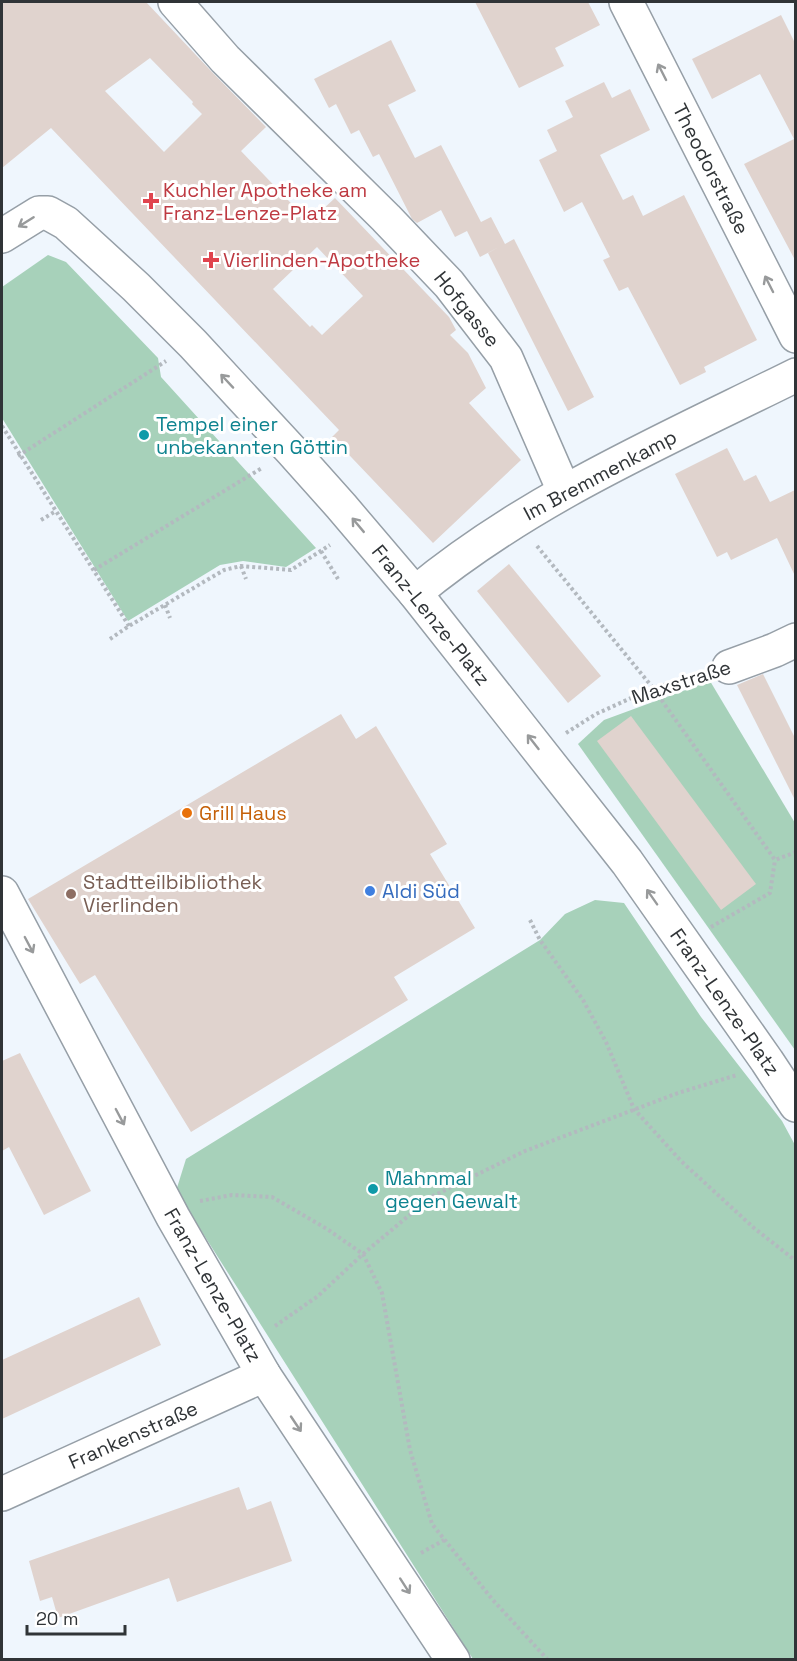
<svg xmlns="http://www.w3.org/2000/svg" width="797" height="1661" viewBox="0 0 797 1661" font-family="'Space Grotesk',sans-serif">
  <rect width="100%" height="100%" fill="#eff6fd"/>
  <!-- green -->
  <g fill="#a7d1ba">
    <polygon points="48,255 66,262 158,358 161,377 316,548 286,567 243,561 220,565 128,621 2,418 2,287"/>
    <polygon points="710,681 795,823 795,1050 578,744 604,720"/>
    <polygon points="595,900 624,903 701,1017 782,1121 795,1145 795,1659 473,1659 176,1191 186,1159 540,940 565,914"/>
  </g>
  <!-- building -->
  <g fill="#e0d3ce" fill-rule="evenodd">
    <path d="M2 2H146L212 72 266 127 241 151 309 222 335 198 449 317 456 330 450 335 468 353 486 388 469 403 521 460 433 543 332 437 339 430 51 128 2 168ZM150 58 193 102 192 104 202 114 164 152 105 91ZM317 247 363 296 322 335 312 325 310 327 273 289Z"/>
    <polygon points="475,2 588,2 600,25 555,48 564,66 519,88"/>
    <polygon points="781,15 795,43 795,260 744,164 794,139 760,74 712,99 692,59"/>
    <polygon points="391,40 416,91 388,105 415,158 441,145 481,222 491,217 505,244 514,239 594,397 568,411 488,253 499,247 480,257 467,231 455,237 441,210 417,223 412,219 379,154 373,157 359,130 351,134 336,104 329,108 314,79"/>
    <polygon points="604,82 612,98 630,89 650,130 600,155 623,200 633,195 643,216 684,195 757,340 704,367 706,372 680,385 628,287 619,291 603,260 610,257 582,202 564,212 539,160 557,151 547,130 573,117 565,101"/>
    <polygon points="727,448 744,481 756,475 770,502 795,490 795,576 777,538 731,560 727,552 717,557 675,474"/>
    <polygon points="509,564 601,676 568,703 477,591"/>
    <polygon points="763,674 795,738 795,800 737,685"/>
    <polygon points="341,714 356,739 376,726 447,844 430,854 475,928 394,977 408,1000 191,1132 95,975 80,984 28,899"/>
    <polygon points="631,716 756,884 721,910 597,741"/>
    <polygon points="20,1053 91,1191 44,1215 9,1147 2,1151 2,1061"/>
    <polygon points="139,1297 161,1345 2,1419 2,1360"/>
    <polygon points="239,1487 247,1510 271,1501 292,1561 177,1602 169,1578 58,1618 52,1597 40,1601 29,1561"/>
  </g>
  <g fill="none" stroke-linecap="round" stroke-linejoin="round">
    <!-- minor casing -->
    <g stroke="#969fa7" stroke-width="36">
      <g id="minor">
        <polyline points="175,2 225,59 386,218 449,284 506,358 564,491"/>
        <polyline points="626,2 796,336"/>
        <polyline points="2,236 39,213 48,213 66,223 136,287 193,344 291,450 341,506 415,593 627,862 767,1061 796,1105"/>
        <path d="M415 593C528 499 665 440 796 375"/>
        <polyline points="729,667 775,650 796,640"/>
        <polyline points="2,893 173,1217 264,1375 453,1660"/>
        <polyline points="2,1494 264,1375"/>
      </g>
    </g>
    <!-- path -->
    <g stroke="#b3b9bf" stroke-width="4" stroke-dasharray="3 3" stroke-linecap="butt">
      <polyline points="2,426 129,626"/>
      <polyline points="18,456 166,361"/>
      <polyline points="41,520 56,511"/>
      <polyline points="537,546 653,688 775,860 796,852"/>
      <polyline points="321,551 338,579"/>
      <polyline points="241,566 246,579"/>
      <polyline points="94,570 262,468"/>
      <polyline points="165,605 170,618"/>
      <polyline points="110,639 129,626 224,570 241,566 291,570 330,545"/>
      <polyline points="566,733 596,714 653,688 699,675"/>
      <polyline points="530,920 540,940 583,1000 606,1042 634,1109 681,1161 754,1228 796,1261"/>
      <polyline points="711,927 770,893 775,860"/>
      <polyline points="200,1201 232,1195 272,1197 327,1229 363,1254 382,1293 410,1450 432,1524 492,1599 548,1660"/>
      <polyline points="275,1326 318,1296 363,1254 431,1197 525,1151 678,1093 737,1075"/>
      <polyline points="421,1553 444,1540"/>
    </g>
    <!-- minor -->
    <use href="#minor" stroke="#fff" stroke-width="33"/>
  </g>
  <!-- one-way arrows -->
  <defs><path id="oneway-shaft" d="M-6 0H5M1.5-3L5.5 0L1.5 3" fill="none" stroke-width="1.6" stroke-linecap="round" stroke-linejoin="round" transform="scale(1.5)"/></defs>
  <g stroke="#989a9b">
    <use href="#oneway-shaft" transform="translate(662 72) rotate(-117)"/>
    <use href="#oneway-shaft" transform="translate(26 222) rotate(148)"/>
    <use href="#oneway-shaft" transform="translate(769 284) rotate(-117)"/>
    <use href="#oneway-shaft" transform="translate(227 381) rotate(-133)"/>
    <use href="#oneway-shaft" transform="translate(358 525) rotate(-130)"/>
    <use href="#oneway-shaft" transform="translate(533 742) rotate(-128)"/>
    <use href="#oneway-shaft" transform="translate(652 897) rotate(-125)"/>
    <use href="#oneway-shaft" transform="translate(29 945) rotate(62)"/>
    <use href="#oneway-shaft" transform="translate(120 1117) rotate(62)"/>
    <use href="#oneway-shaft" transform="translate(296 1424) rotate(56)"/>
    <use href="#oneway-shaft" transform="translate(405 1586) rotate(57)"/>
  </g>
  <!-- markers -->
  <g fill="#e0444e" stroke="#fff" stroke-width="2">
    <path d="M148 192h6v6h6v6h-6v6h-6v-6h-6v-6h6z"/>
    <path d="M208 251h6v6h6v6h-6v6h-6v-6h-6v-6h6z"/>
  </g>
  <g fill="#0f9aa8" stroke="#fff" stroke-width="2">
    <circle cx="144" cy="435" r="6"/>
    <circle cx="373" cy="1189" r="6"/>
  </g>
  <circle fill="#e8710a" stroke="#fff" stroke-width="2" cx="187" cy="813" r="6"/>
  <circle fill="#3f7fe0" stroke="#fff" stroke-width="2" cx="370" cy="891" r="6"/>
  <circle fill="#8d6e63" stroke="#fff" stroke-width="2" cx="71" cy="894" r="6"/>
  <g text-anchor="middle" stroke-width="6" stroke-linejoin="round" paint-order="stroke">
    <!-- street labels -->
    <g font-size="20" fill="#303437" stroke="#fff">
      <text transform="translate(711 169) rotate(63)" y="7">Theodorstraße</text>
      <text transform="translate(467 309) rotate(51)" y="7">Hofgasse</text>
      <text transform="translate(600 475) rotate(-28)" y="7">Im Bremmenkamp</text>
      <text transform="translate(431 615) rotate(51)" y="7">Franz-Lenze-Platz</text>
      <text transform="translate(681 682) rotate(-18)" y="7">Maxstraße</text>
      <text transform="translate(725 1002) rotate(55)" y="7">Franz-Lenze-Platz</text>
      <text transform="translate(213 1285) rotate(60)" y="7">Franz-Lenze-Platz</text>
      <text transform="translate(133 1435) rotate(-24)" y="7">Frankenstraße</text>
    </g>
    <!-- health labels -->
    <g font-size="20" fill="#be3a42" stroke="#fff" text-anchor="start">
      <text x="163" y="197">Kuchler Apotheke am<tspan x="163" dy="23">Franz-Lenze-Platz</tspan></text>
      <text x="223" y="267">Vierlinden-Apotheke</text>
    </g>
    <!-- culture labels -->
    <g font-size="20" fill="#0d838f" stroke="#fff" text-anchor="start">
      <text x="156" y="431">Tempel einer<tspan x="156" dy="23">unbekannten Göttin</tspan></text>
      <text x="385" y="1185">Mahnmal<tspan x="385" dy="23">gegen Gewalt</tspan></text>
    </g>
    <!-- food labels -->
    <g font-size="20" fill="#c56008" stroke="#fff" text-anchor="start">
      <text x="199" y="820">Grill Haus</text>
    </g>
    <!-- education labels -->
    <g font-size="20" fill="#785e54" stroke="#fff" text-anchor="start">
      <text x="83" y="889">Stadtteilbibliothek<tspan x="83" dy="23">Vierlinden</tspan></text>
    </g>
    <!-- shop labels -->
    <g font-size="20" fill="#366cbe" stroke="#fff" text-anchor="start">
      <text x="382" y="898">Aldi Süd</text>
    </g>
  </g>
  <!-- border -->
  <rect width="797" height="1661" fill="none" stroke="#303437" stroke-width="6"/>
  <!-- scale -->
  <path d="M27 1625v9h98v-9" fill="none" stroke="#303437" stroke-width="3"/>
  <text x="36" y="1625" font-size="18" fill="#303437" stroke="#ffffff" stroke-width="4.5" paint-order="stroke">20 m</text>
</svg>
